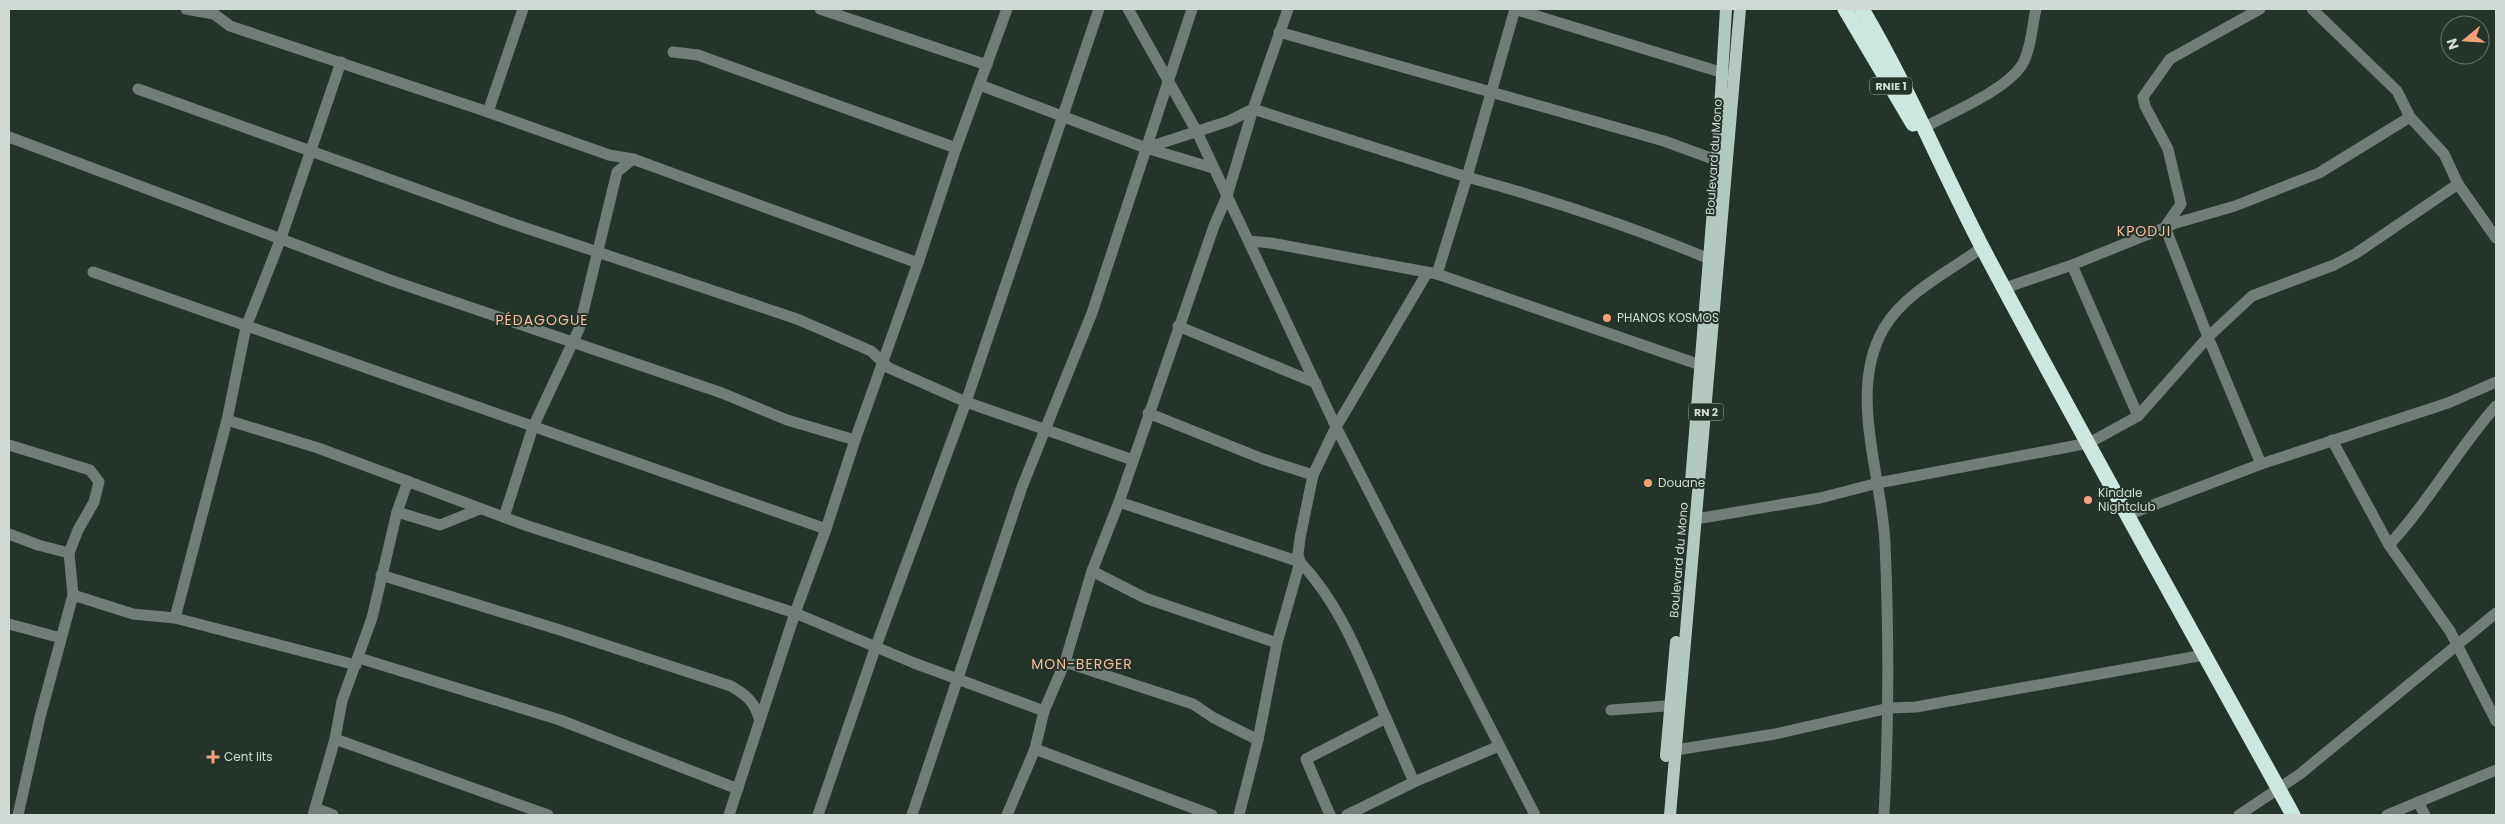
<svg xmlns="http://www.w3.org/2000/svg" width="2505" height="824" viewBox="0 0 2505 824" font-family="Poppins,sans-serif">
  <rect width="100%" height="100%" fill="#25342a"/>
  <g fill="none" stroke-linecap="round" stroke-linejoin="round">
    <!-- minor -->
    <g stroke="#727c79" stroke-width="11">
      <polyline points="186,9 214,14 230,26 488,112 609,155 633,159 918,263"/>
      <polyline points="820,9 987,65"/>
      <polyline points="1128,9 1197,132 1336,427 1535,815"/>
      <polyline points="1288,9 1253,109 1467,177 1515,9"/>
      <polyline points="1514,9 1730,75"/>
      <polyline points="2260,9 2170,59 2143,97 2145,106 2168,149 2181,204 2165,227 2208,337 2252,296 2334,265 2355,254 2458,184 2496,238"/>
      <polyline points="2312,9 2397,91 2410,117 2444,154 2458,184"/>
      <polyline points="1279,32 1664,141 1724,163"/>
      <polyline points="673,52 698,55 956,148"/>
      <polyline points="980,85 1146,148 1213,168"/>
      <polyline points="138,89 511,223 797,319 871,351 889,368 966,402 1133,460"/>
      <polyline points="488,112 523,9"/>
      <path d="M1925 127C1952 112 2005 91 2022 65 2031 49 2032 27 2036 9"/>
      <polyline points="9,137 390,280 722,393 787,420 855,440"/>
      <polyline points="1146,148 1229,121 1253,109"/>
      <polyline points="1249,241 1271,243 1437,274 1709,368"/>
      <polyline points="2072,265 2138,416"/>
      <polyline points="93,272 826,529"/>
      <path d="M1437 274 1467 177C1552 200 1636 228 1717 262"/>
      <polyline points="2005,288 2072,265 2176,223 2235,206 2319,173 2410,117"/>
      <polyline points="1178,326 1316,383"/>
      <polyline points="1148,413 1263,459 1313,475"/>
      <polyline points="227,420 318,448 525,525 795,613 914,663 1044,711"/>
      <polyline points="2332,440 2389,545 2450,631 2496,721"/>
      <polyline points="9,445 90,470 99,482 94,502 78,530 69,553 73,595 40,717 18,815"/>
      <path d="M1119 502 1300 562C1342 606 1362 664 1386 718"/>
      <polyline points="397,512 408,481"/>
      <polyline points="2127,515 2261,464 2448,403 2496,382"/>
      <polyline points="504,517 533,427 579,329 617,172 633,159"/>
      <polyline points="1696,519 1820,498 1878,483 2089,443 2138,416 2208,337 2261,464"/>
      <polyline points="9,534 38,545 69,553"/>
      <path d="M2389 545C2429 502 2457 450 2496 406"/>
      <polyline points="1092,571 1145,598 1277,643"/>
      <path d="M381 575 560 630 731 686C746 695 754 701 759 718"/>
      <polyline points="73,595 133,614 175,618 356,665"/>
      <polyline points="175,618 227,420 246,327 281,238 341,62"/>
      <polyline points="9,624 61,638"/>
      <polyline points="359,658 560,720 738,789"/>
      <polyline points="1065,662 1193,704 1214,718 1258,740"/>
      <polyline points="1611,710 1679,705"/>
      <polyline points="335,739 548,815"/>
      <polyline points="1035,749 1212,815"/>
      <polyline points="1676,750 1775,734 1889,708 1916,707 2204,655"/>
      <polyline points="2418,802 2425,815"/>
      <polyline points="315,808 333,815"/>
      <polyline points="313,815 335,739 342,701 372,618 397,512 440,525 480,509"/>
      <polyline points="729,815 795,613 826,529 855,440 918,263 956,148 1007,9"/>
      <polyline points="818,815 876,646 966,402 1099,9"/>
      <polyline points="912,815 1022,487 1092,313 1192,9"/>
      <polyline points="1007,815 1035,749 1044,711 1065,662 1092,571 1119,502 1214,226 1227,196 1253,109"/>
      <polyline points="1239,815 1258,740 1277,643 1300,562 1298,554 1300,538 1313,475 1336,427 1427,273"/>
      <polyline points="1330,815 1306,759 1386,718 1414,782"/>
      <polyline points="1347,815 1414,782 1499,746"/>
      <path d="M1884 815C1889 723 1889 635 1885 543 1882 475 1847 391 1884 328 1904 293 1951 270 1983 247"/>
      <polyline points="2239,815 2300,774 2496,613"/>
      <polyline points="2387,815 2496,770"/>
    </g>
    <!-- major -->
    <g stroke="#b4c8c2" stroke-width="12">
      <polyline points="1691,482 1717,160 1726,9"/>
      <polyline points="1666,756 1676,642"/>
      <polyline points="1670,815 1740,9"/>
    </g>
    <!-- highway -->
    <g stroke="#cde6df" stroke-width="15">
      <polyline points="1845,9 1913,124"/>
      <path d="M1862 9C1907 85 1941 168 1982 247 2083 438 2189 626 2293 815"/>
    </g>
  </g>
  <!-- markers -->
  <g fill="#f1a27b" stroke="#25342a" stroke-width="2">
    <circle cx="1607" cy="318" r="5"/>
    <circle cx="1648" cy="483" r="5"/>
    <circle cx="2088" cy="500" r="5"/>
    <path d="M210.5 749.5h5v5h5v5h-5v5h-5v-5h-5v-5h5z"/>
  </g>
  <g text-anchor="middle" stroke-width="4" stroke-linejoin="round" paint-order="stroke">
    <!-- shield labels -->
    <g fill="#25342a" stroke="#9da8a0" stroke-width="1">
      <rect x="1870" y="77.5" width="42" height="17" rx="4"/>
      <rect x="1688.5" y="403.5" width="35" height="17" rx="4"/>
    </g>
    <g font-size="11" font-weight="bold" fill="#d0d9d3">
      <text x="1891" y="90">RNIE 1</text>
      <text x="1706" y="416">RN 2</text>
    </g>
    <!-- street labels -->
    <g font-size="12" fill="#d0d9d3" stroke="#25342a">
      <text transform="translate(1714 157) rotate(-86)" y="4">Boulevard du Mono</text>
      <text transform="translate(1679 560) rotate(-85)" y="4">Boulevard du Mono</text>
    </g>
    <!-- poi labels -->
    <g font-size="12" fill="#d0d9d3" stroke="#25342a" text-anchor="start">
      <text x="1617" y="322">PHANOS KOSMOS</text>
      <text x="1658" y="487">Douane</text>
      <text x="2098" y="497">Kindale<tspan x="2098" dy="14">Nightclub</tspan></text>
      <text x="224" y="761">Cent lits</text>
    </g>
    <!-- neighbourhood labels -->
    <g font-size="14" letter-spacing="1" fill="#f6ba9e" stroke="#25342a">
      <text x="2144" y="236">KPODJI</text>
      <text x="542" y="325">PÉDAGOGUE</text>
      <text x="1082" y="669">MON-BERGER</text>
    </g>
  </g>
  <!-- border -->
  <rect width="2505" height="824" fill="none" stroke="#d0d9d3" stroke-width="20"/>
  <!-- north arrow -->
  <g transform="translate(2465 40) rotate(252)"><circle r="24" fill="#25342a" stroke="#69766e"/>
  <path d="M0-4L9 19L0 12L-9 19Z" fill="#f1a27b"/>
  <text y="-8" font-size="14" font-weight="bold" text-anchor="middle" fill="#d0d9d3">N</text>
  </g>
</svg>
